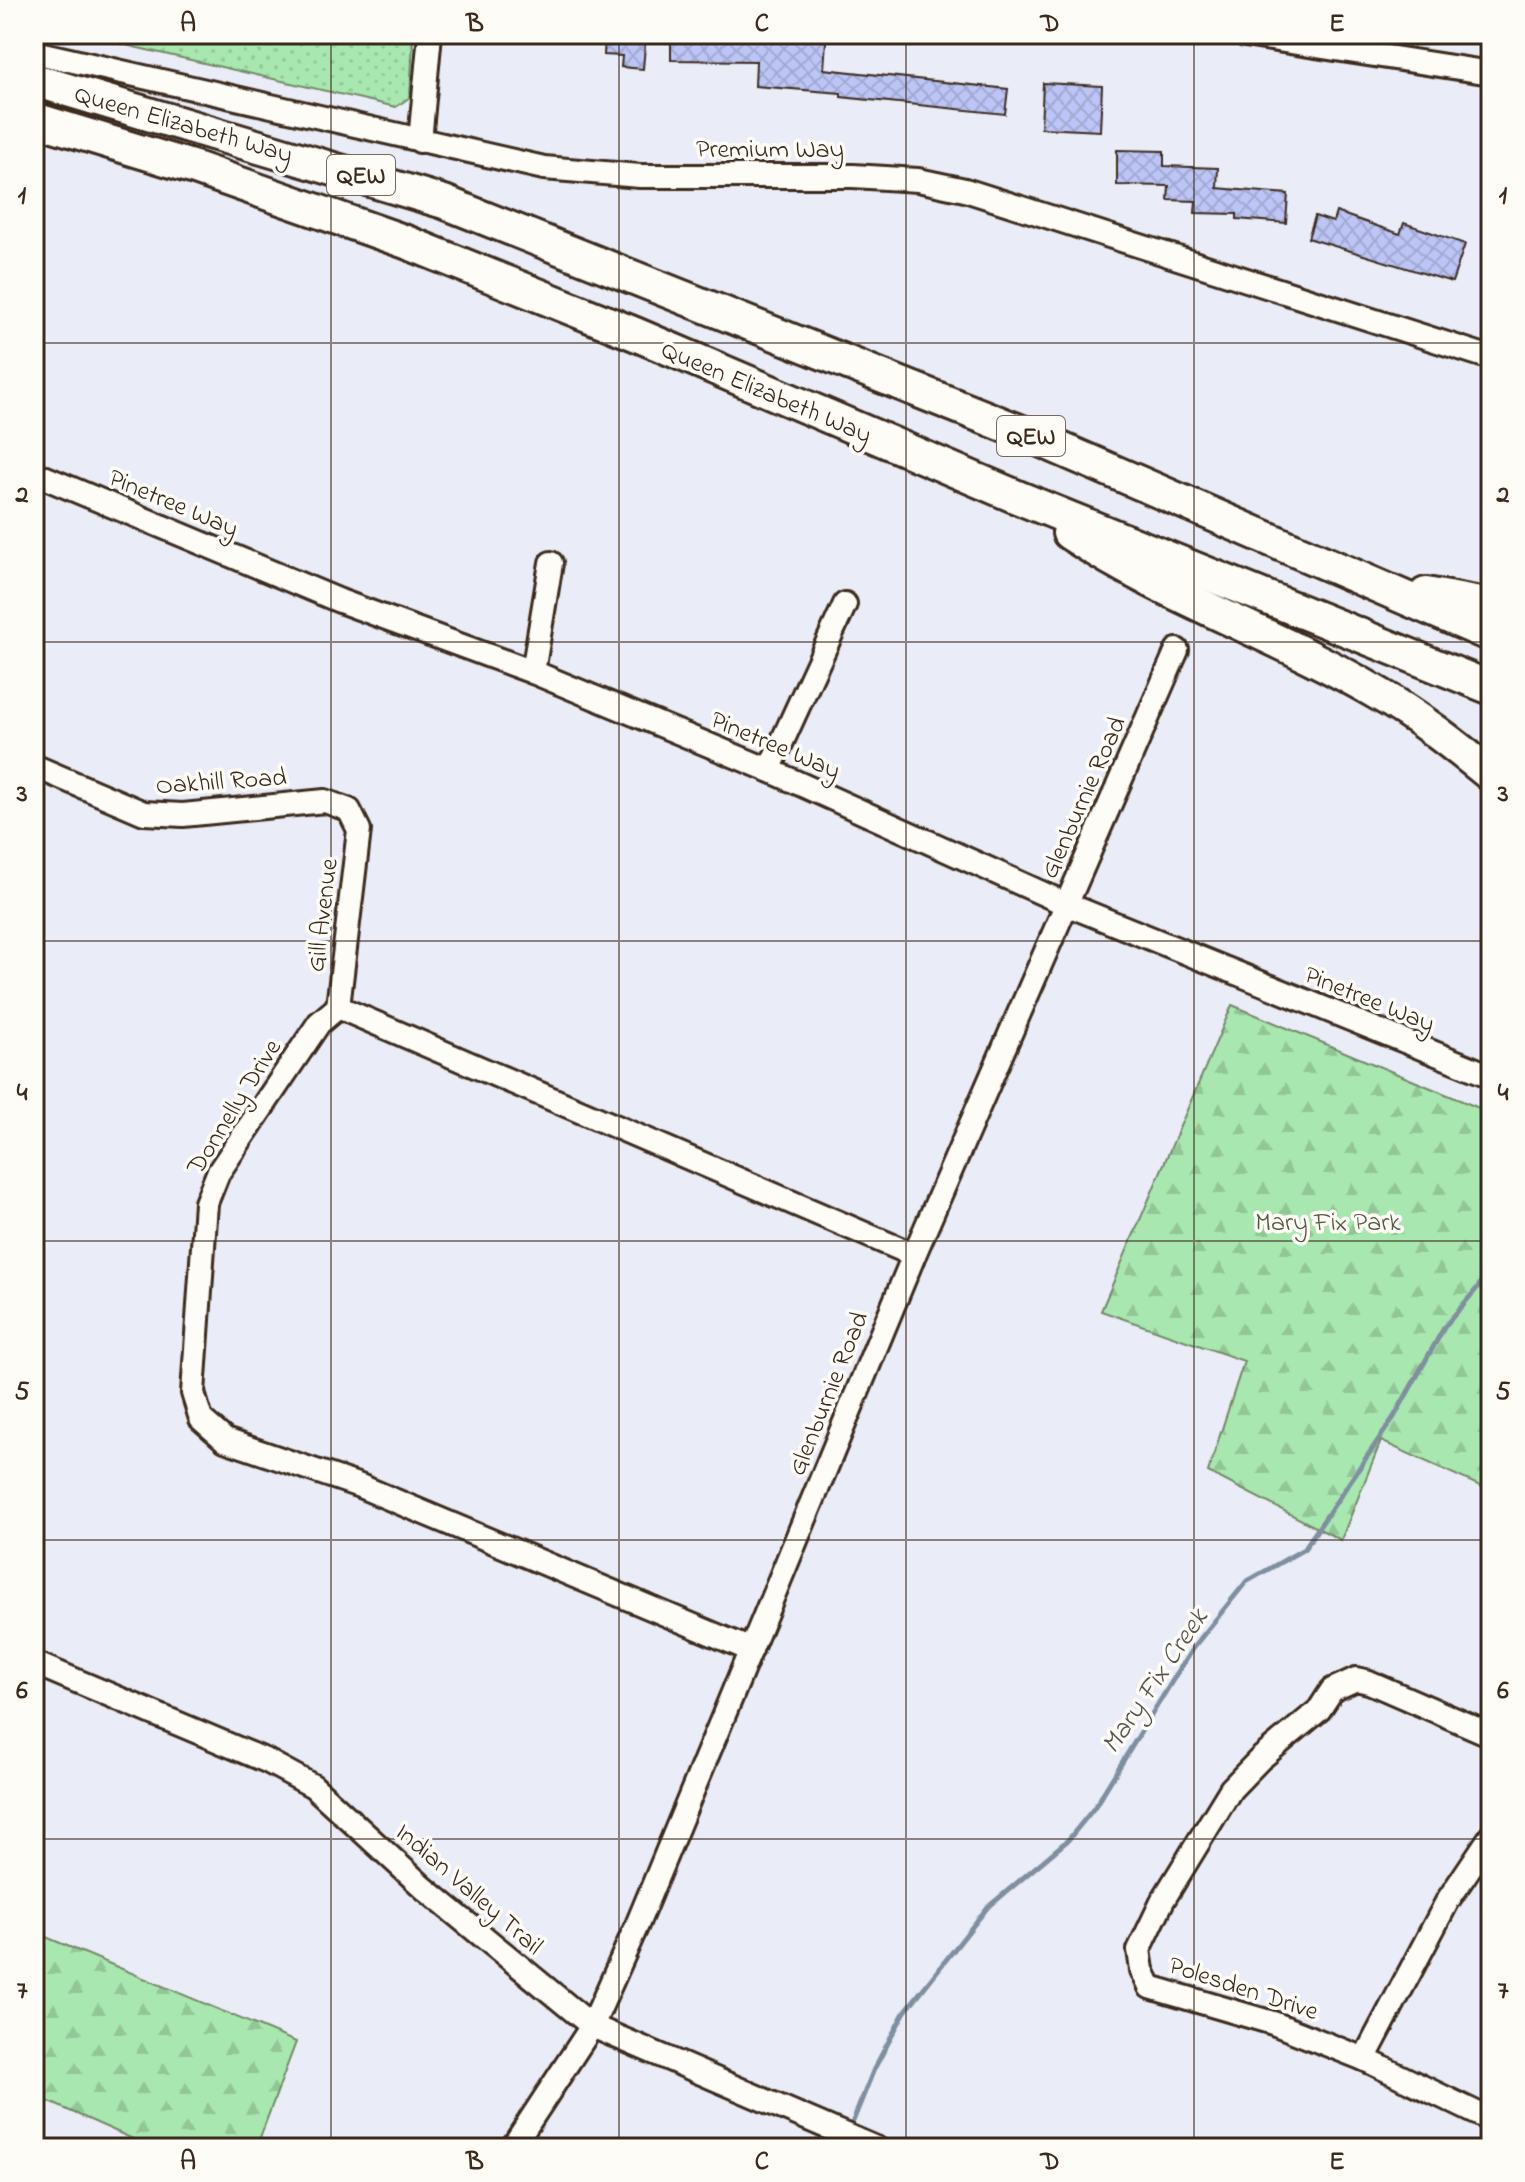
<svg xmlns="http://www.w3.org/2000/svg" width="1525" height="2182" viewBox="0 0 1525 2182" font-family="'Indie Flower',sans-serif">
  <defs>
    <pattern id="grass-dots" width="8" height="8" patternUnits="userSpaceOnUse" patternTransform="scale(2)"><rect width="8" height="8" fill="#a8e7af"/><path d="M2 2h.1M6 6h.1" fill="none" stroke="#92c696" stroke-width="1.8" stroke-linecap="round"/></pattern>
    <pattern id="forest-firs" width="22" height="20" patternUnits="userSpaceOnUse" patternTransform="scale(2)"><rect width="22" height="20" fill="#a8e7af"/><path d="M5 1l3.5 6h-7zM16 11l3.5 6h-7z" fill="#92c696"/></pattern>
    <pattern id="building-cross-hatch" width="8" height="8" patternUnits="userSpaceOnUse" patternTransform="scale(2)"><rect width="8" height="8" fill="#bcc5f6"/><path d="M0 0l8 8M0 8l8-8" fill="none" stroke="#a2a9d2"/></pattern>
  </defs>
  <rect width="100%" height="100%" fill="#eaecf7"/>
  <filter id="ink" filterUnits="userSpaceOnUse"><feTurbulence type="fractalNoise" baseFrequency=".0125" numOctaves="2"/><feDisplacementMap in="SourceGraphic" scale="16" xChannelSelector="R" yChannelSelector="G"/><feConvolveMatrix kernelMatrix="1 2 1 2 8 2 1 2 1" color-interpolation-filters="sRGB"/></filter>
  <g filter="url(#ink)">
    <!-- grass -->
    <polygon fill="url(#grass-dots)" stroke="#728866" stroke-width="2" points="77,34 391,34 413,41 410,97 396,107"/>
    <!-- forest -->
    <g fill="url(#forest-firs)" stroke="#728866" stroke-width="2">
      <polygon points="1232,1005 1491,1113 1491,1491 1381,1441 1341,1540 1208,1472 1244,1361 1101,1311"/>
      <polygon points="34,1932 296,2042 256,2148 153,2148 34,2095"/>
    </g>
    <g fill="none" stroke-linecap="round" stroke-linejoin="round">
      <!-- stream -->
      <polyline stroke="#7f8fa0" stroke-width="5" points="851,2126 874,2069 904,2013 987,1908 1068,1840 1094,1808 1192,1649 1246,1582 1304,1549 1394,1417 1445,1326 1479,1286 1491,1259"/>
    </g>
    <!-- building -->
    <g fill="url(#building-cross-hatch)" stroke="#3b2a1e" stroke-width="2">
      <polygon points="605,34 646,34 643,69 621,67 622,56 604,55"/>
      <polygon points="671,34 789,34 789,38 826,41 824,69 1008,89 1005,114 841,97 841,93 755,86 756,61 671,60"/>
      <polygon points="1043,83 1102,86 1100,131 1041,128"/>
      <polygon points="1117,150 1164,151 1164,166 1218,168 1217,188 1288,194 1286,223 1237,219 1237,214 1195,213 1196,201 1168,200 1169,186 1117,185"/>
      <polygon points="1336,212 1400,234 1404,223 1465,244 1452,282 1308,238 1315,216 1333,222"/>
    </g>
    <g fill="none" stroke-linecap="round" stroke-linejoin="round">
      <!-- minor casing -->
      <g stroke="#3b2a1e" stroke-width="28">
        <g id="minor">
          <polyline points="1245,35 1491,73"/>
          <polyline points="34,52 544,168 640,176 853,176 918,180 965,190 1491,358"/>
          <polyline points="420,141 430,34"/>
          <polyline points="34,473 340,601 533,672 769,770 1066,904 1491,1076"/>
          <polyline points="533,672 551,563"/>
          <polyline points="34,766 144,813 183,815 325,801 349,810 359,830 338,1007"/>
          <polyline points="769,770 845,604"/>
          <polyline points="751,1650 360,1486 225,1440 201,1419 193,1393 206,1203 218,1173 319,1023 338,1007 914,1255"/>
          <polyline points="34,1663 267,1761 313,1786 424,1888 592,2026 876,2148"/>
          <polyline points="1491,1735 1369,1682 1356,1679 1332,1690 1319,1710 1260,1759 1231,1789 1163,1900 1139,1950 1142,1970 1150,1987 1273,2023 1364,2059 1491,2120"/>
          <polyline points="1364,2059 1448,1900 1491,1836"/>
          <polyline points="512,2148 592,2026 637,1925 914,1255 1177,650"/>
        </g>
      </g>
      <!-- highway casing -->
      <g stroke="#3b2a1e" stroke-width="38">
        <g id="highway">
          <polyline points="34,80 444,202 1024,433 1491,635"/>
          <polyline points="34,119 195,168 406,242 635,334 1017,497 1491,688"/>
          <path d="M1069 533C1166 598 1277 634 1377 693 1418 716 1454 745 1491 775"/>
          <polyline points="1426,594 1491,606"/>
        </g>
      </g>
      <!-- minor -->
      <use href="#minor" stroke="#fdfcf7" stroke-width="22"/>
      <!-- highway -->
      <use href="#highway" stroke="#fdfcf7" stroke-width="32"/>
    </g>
  </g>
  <!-- grid -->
  <path fill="none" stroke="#3b2a1e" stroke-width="2" stroke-opacity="0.55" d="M331 34V2148M619 34V2148M906 34V2148M1194 34V2148M34 343H1491M34 642H1491M34 941H1491M34 1241H1491M34 1540H1491M34 1839H1491"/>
  <g text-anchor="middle" stroke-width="7" stroke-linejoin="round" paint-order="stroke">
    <!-- shield labels -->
    <g fill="#fdfcf7" stroke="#75695f" stroke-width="2">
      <rect x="327" y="155" width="68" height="40" rx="6"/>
      <rect x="997" y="416" width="68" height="40" rx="6"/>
    </g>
    <g font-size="24" font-weight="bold" fill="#3b2a1e">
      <text x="361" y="183">QEW</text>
      <text x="1031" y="444">QEW</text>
    </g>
    <!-- street labels -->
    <g font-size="26" fill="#3b2a1e" stroke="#fdfcf7">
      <text transform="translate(184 123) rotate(16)" y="9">Queen Elizabeth Way</text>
      <text x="770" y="157">Premium Way</text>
      <text transform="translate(767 391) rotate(23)" y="9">Queen Elizabeth Way</text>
      <text transform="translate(174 502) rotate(23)" y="9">Pinetree Way</text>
      <text transform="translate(776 744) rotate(23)" y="9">Pinetree Way</text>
      <text transform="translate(221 780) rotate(-4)" y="9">Oakhill Road</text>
      <text transform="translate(1082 797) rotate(-66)" y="9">Glenburnie Road</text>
      <text transform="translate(321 915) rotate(-83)" y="9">Gill Avenue</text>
      <text transform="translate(1370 998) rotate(22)" y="9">Pinetree Way</text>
      <text transform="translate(233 1106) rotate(-58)" y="9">Donnelly Drive</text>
      <text transform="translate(827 1393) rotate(-68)" y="9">Glenburnie Road</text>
      <text transform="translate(470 1888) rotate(41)" y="9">Indian Valley Trail</text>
      <text transform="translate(1244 1987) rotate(18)" y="9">Polesden Drive</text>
    </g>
    <!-- park labels -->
    <g font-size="26" fill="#565942" stroke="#fdfcf7">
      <text x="1328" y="1230">Mary Fix Park</text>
    </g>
    <!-- water labels -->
    <g font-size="28" font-style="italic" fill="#585454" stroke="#fdfcf7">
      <text transform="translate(1153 1680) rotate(-56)" y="10">Mary Fix Creek</text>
    </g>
  </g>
  <!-- margin -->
  <rect width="1525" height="2182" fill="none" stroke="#fdfcf7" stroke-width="88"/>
  <rect x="44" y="44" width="1437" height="2094" fill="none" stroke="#3b2a1e" stroke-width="3"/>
  <g font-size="26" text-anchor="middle" font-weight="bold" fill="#3b2a1e">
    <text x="188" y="31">A</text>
    <text x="475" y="31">B</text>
    <text x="762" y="31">C</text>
    <text x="1050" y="31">D</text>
    <text x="1337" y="31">E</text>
    <text x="22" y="203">1</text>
    <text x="1503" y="203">1</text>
    <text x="22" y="502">2</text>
    <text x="1503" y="502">2</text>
    <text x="22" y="801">3</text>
    <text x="1503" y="801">3</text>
    <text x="22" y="1100">4</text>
    <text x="1503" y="1100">4</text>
    <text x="22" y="1399">5</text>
    <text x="1503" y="1399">5</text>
    <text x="22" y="1698">6</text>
    <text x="1503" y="1698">6</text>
    <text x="22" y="1998">7</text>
    <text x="1503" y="1998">7</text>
    <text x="188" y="2169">A</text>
    <text x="475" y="2169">B</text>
    <text x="762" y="2169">C</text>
    <text x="1050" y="2169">D</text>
    <text x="1337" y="2169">E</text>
  </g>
</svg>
